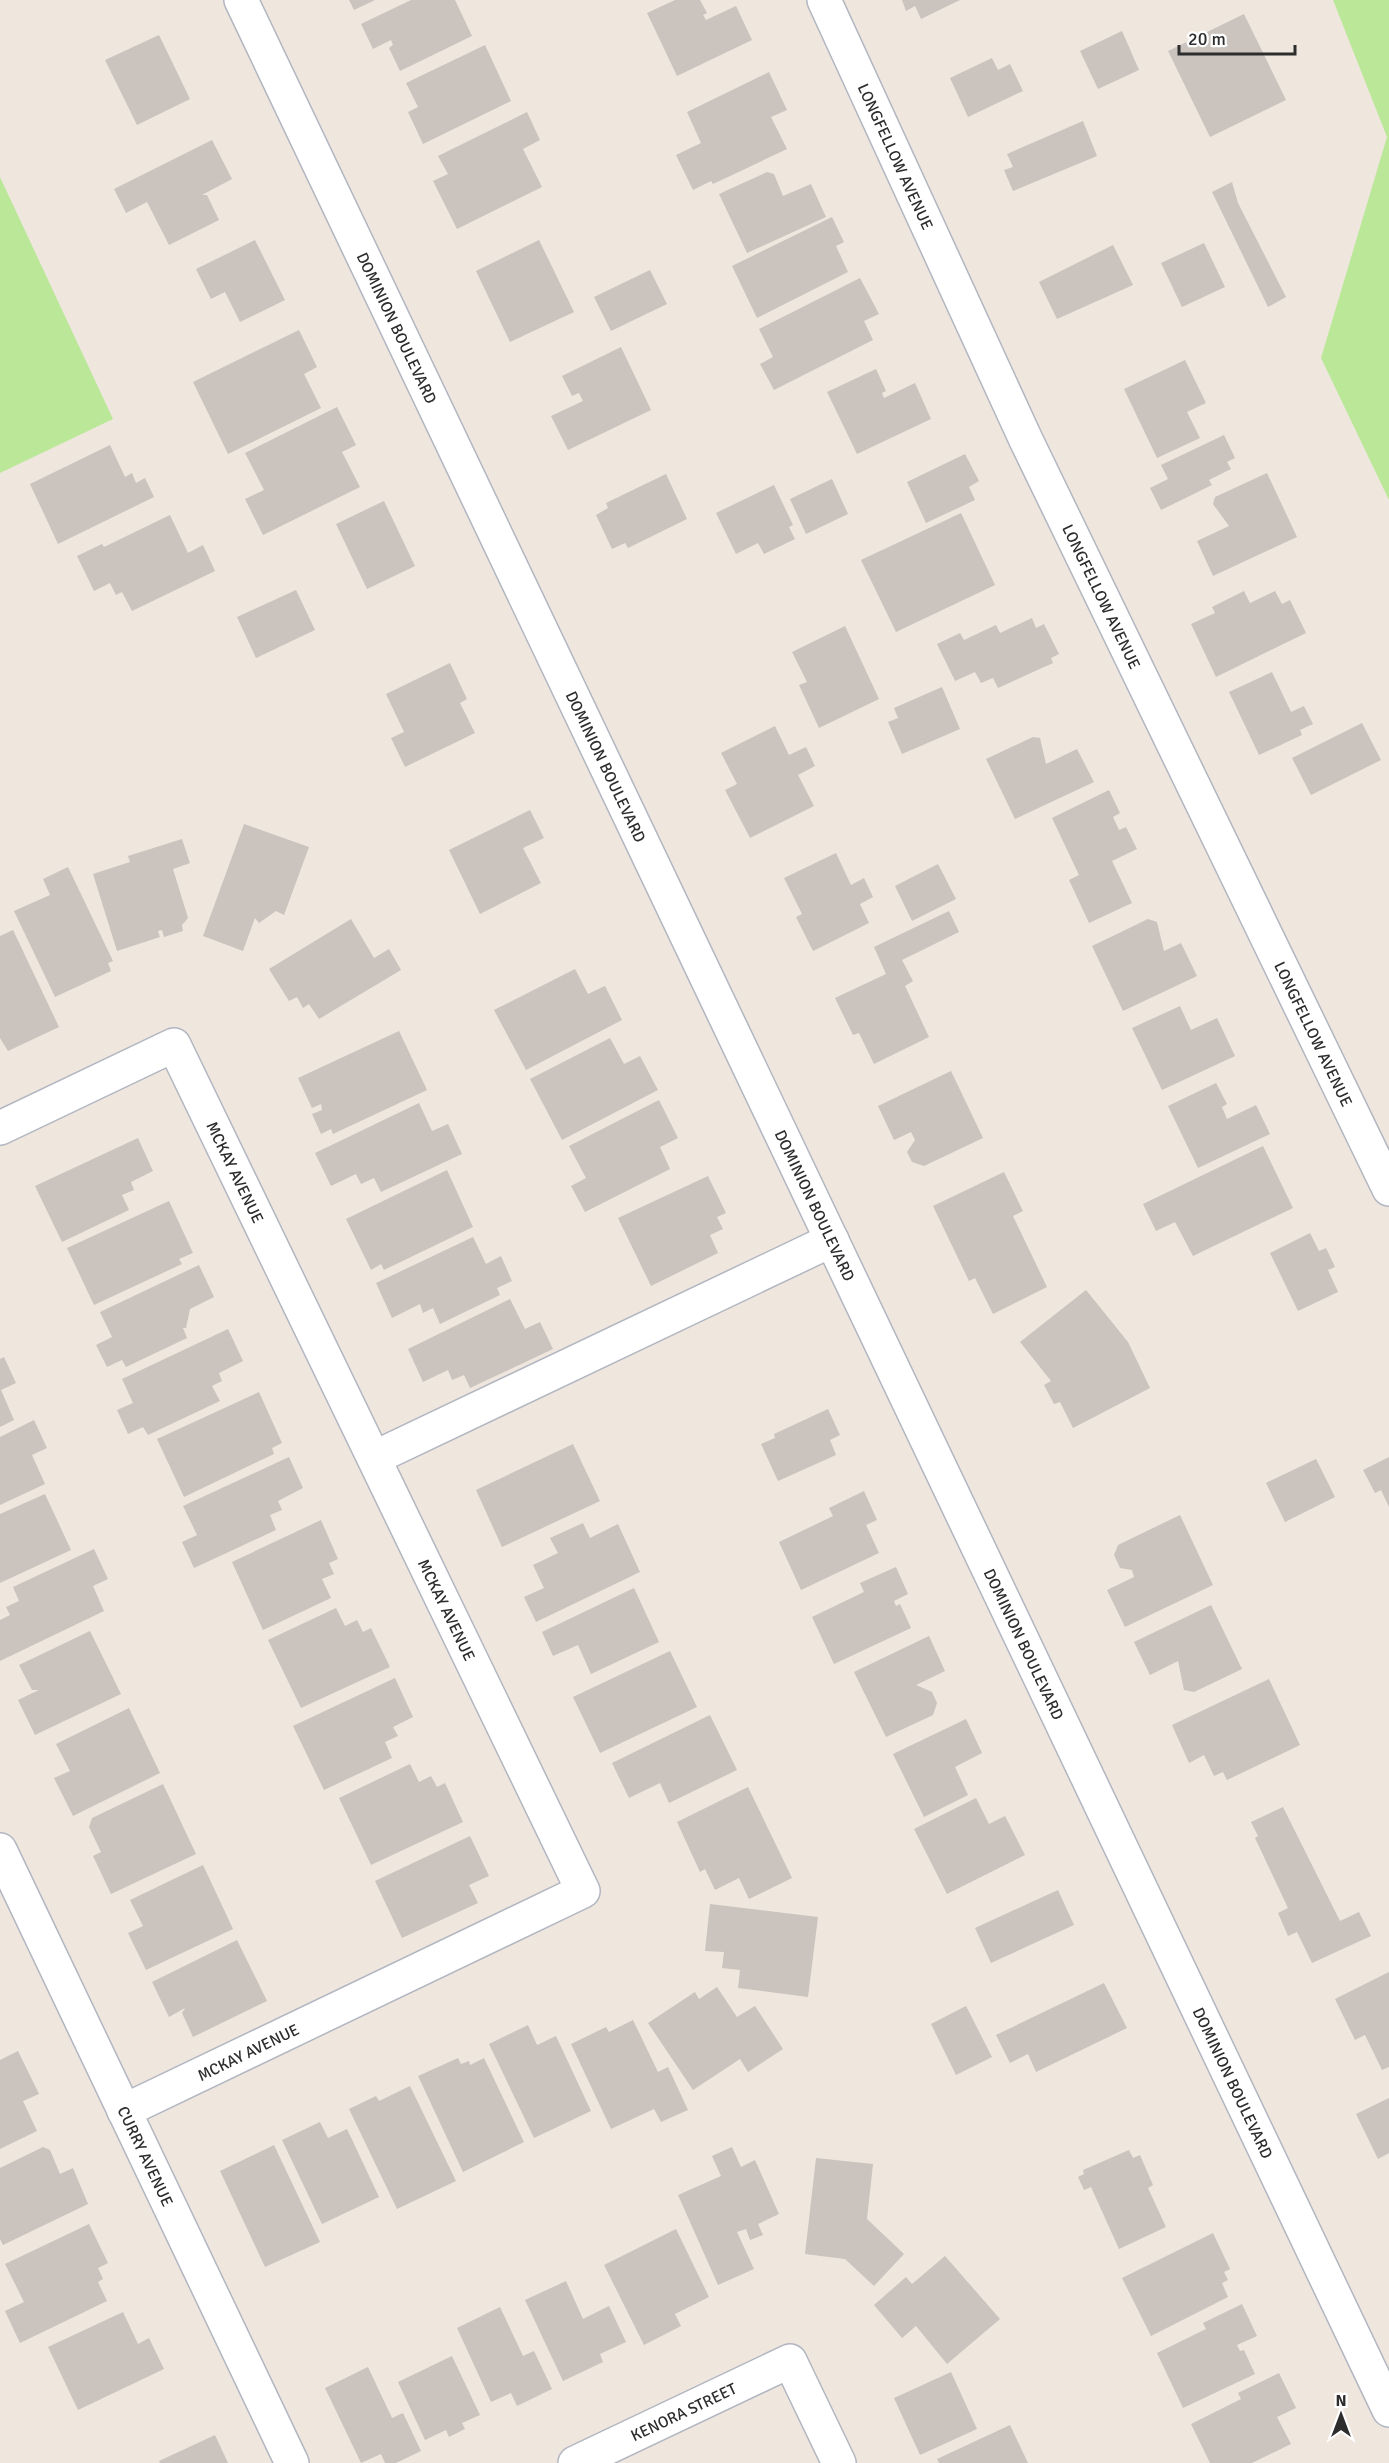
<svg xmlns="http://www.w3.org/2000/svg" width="1389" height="2463" viewBox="0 0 1389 2463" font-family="Signika,sans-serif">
  <rect width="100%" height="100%" fill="#efe6de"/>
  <!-- green -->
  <g fill="#bae898">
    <polygon points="1333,0 1389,0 1389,500 1321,358 1387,137"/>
    <polygon points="0,177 113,419 0,473"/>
  </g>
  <!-- building -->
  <g fill="#cac3be">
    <polygon points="349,0 375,0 354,10"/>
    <polygon points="411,0 455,0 472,36 400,71 389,48 393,45 391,40 373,49 361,24"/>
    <polygon points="675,0 700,0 707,13 703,15 706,20 736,6 752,40 677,76 647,13"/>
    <polygon points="902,0 960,0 921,19 915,6 906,11"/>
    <polygon points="1244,14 1286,100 1210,137 1168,51"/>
    <polygon points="1122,31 1139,70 1098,89 1080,51"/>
    <polygon points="159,35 190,99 137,125 105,60"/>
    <polygon points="485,45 511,101 423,144 408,112 418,107 406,83"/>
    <polygon points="992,58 998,70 1010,64 1023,91 968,117 950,78"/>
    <polygon points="769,72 787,110 771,117 787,149 713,184 711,181 693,190 676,155 701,143 687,112"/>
    <polygon points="527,112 540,140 523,149 542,187 457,229 433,181 448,174 438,156"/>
    <polygon points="1083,121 1097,156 1013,191 1004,170 1013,167 1007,154"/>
    <polygon points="212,140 232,179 202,195 207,195 219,220 169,245 147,202 126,213 114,189"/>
    <polygon points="767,172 774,174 783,196 811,184 826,217 747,253 719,194"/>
    <polygon points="1232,182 1238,203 1286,297 1268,307 1212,192"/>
    <polygon points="832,217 844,242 836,246 848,272 757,318 732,266"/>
    <polygon points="255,240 285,300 240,322 225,292 211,299 196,269"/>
    <polygon points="539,240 574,312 510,342 476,271"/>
    <polygon points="1204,243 1225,287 1182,307 1161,263"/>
    <polygon points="1113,245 1133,285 1057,319 1039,282"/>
    <polygon points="650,270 667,304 611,331 594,297"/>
    <polygon points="860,278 879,314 864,321 873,340 774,390 760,364 773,357 759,329"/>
    <polygon points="299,330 317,367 304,374 321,408 228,454 193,382"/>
    <polygon points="621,347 651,410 568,450 551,416 583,401 579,393 572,396 562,376"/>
    <polygon points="1185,360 1206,403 1187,412 1200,438 1157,458 1124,389"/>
    <polygon points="876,369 886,391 882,393 884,398 915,383 931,419 857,454 827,392"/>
    <polygon points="337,407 356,445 342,452 360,487 263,535 245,499 264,490 245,453"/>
    <polygon points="1224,435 1235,458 1227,462 1231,469 1209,480 1212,485 1161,510 1150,488 1168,479 1161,465"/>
    <polygon points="110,445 125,477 132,473 136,483 145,478 154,497 58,544 30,484"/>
    <polygon points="965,454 979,481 969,487 975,500 926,523 907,482"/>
    <polygon points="1267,473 1297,537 1213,576 1197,541 1229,526 1213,504 1215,497"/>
    <polygon points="666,474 687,519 628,548 625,543 612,549 596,515 608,508 606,503"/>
    <polygon points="832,479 848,514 806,534 790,499"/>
    <polygon points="774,485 793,525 789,527 795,539 764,554 758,543 736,554 716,513"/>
    <polygon points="384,501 415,566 367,589 336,524"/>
    <polygon points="961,513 995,585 896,632 861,560"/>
    <polygon points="170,515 188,553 203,545 215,571 132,611 122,592 116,595 110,583 94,591 77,556 102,544 104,547"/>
    <polygon points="296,590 315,630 256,658 237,617"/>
    <polygon points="1244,591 1250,603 1275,591 1282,604 1290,600 1306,633 1216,677 1191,624 1215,613 1212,607"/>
    <polygon points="1032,618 1036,628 1044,624 1059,654 1051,658 1053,663 998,688 993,678 981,683 975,672 955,681 937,644 960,633 964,640 996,625 1000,633"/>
    <polygon points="845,626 879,699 819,728 799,685 807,682 792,652"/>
    <polygon points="450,663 467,699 460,703 475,733 405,767 391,738 404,732 386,694"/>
    <polygon points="1272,672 1291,712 1304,706 1313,724 1300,730 1302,735 1259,755 1229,692"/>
    <polygon points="942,687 960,729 902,754 888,722 898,718 894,708"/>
    <polygon points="1362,723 1381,760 1311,795 1292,758"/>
    <polygon points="775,726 789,755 806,747 815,766 798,775 814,806 750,838 725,790 737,784 721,753"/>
    <polygon points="1033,737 1040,738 1046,764 1077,749 1094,782 1015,819 986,759"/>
    <polygon points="1109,790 1120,813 1113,817 1119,830 1126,827 1137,849 1112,861 1132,903 1089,923 1069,880 1079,875 1052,818"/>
    <polygon points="530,810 544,838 523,848 541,883 480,914 449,850"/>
    <polygon points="244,824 309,847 284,915 276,911 259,923 255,918 243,951 203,936"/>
    <polygon points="182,839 190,863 173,869 188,918 182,925 183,931 164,937 162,930 158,931 160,937 117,951 93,874 130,862 128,856"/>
    <polygon points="836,853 851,885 864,878 873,897 860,904 869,923 813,951 796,917 802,914 784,878"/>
    <polygon points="938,864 956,899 912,921 895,886"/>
    <polygon points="68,867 113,961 108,963 111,971 55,997 14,911 50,895 43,879"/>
    <polygon points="949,911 959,932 902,960 913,981 905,986 929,1037 874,1064 859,1033 853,1035 835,998 886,974 874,947"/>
    <polygon points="351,919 374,958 389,949 401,970 319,1019 309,1004 303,1008 297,997 289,1001 269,969"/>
    <polygon points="1148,919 1157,922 1164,951 1181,943 1197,976 1123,1011 1092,946"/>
    <polygon points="13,930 59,1027 8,1051 0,1038 0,936"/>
    <polygon points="575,969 588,994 605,986 622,1020 526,1070 494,1010"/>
    <polygon points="1180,1006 1191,1030 1217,1018 1235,1056 1162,1090 1132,1028"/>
    <polygon points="399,1031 427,1090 333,1134 331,1129 321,1134 312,1114 322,1110 321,1104 312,1108 298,1078"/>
    <polygon points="610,1038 624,1064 640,1056 658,1090 562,1140 530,1079"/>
    <polygon points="951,1071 983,1138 924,1166 912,1162 907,1152 915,1140 911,1132 894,1140 878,1106"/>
    <polygon points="1216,1083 1227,1104 1222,1107 1227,1119 1256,1105 1270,1134 1198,1168 1168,1106"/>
    <polygon points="659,1100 678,1138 660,1147 670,1169 585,1212 571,1186 586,1178 569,1146"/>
    <polygon points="419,1103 432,1131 448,1124 462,1154 381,1192 374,1178 361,1184 356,1174 331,1186 315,1153"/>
    <polygon points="138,1138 153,1171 131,1182 134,1190 122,1195 129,1210 62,1242 35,1186"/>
    <polygon points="1263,1146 1293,1208 1193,1256 1175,1222 1156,1231 1143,1204"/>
    <polygon points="447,1170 473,1227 384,1270 381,1264 371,1270 346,1219"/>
    <polygon points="1004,1172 1023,1211 1013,1216 1047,1287 993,1314 975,1278 969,1281 933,1206"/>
    <polygon points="708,1176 726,1213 717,1217 723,1229 710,1235 718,1253 651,1286 618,1218"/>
    <polygon points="169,1201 193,1253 179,1259 182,1264 94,1305 67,1248"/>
    <polygon points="1310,1233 1319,1251 1326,1248 1335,1267 1328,1270 1338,1292 1298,1311 1270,1253"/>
    <polygon points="473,1237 486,1264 501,1256 512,1281 497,1288 500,1295 440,1324 433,1308 423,1313 420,1304 392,1318 376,1283"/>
    <polygon points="199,1265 214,1297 190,1309 186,1328 183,1328 187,1338 126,1367 122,1360 107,1367 96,1345 112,1337 100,1312"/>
    <polygon points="1086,1290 1128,1342 1150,1388 1073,1428 1060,1402 1054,1404 1044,1385 1051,1381 1020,1342"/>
    <polygon points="510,1299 525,1329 540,1322 553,1349 470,1388 464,1375 452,1380 448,1370 423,1382 408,1349"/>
    <polygon points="228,1329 243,1361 219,1373 222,1381 212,1386 220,1401 148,1435 143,1427 128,1434 117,1410 133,1403 122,1379"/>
    <polygon points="4,1357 16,1383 1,1390 14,1420 0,1427 0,1359"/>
    <polygon points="259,1392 282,1443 272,1448 274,1454 184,1497 157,1439"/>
    <polygon points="828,1409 840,1435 830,1440 836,1455 778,1481 761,1444 775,1438 774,1434"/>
    <polygon points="34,1420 47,1448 32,1455 45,1484 0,1505 0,1437"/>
    <polygon points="573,1444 600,1501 502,1547 476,1490"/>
    <polygon points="289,1457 303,1488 278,1501 282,1510 270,1515 276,1530 194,1568 182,1542 197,1535 183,1506"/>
    <polygon points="1389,1457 1389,1507 1381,1490 1375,1493 1363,1470"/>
    <polygon points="1316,1459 1335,1497 1285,1522 1266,1483"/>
    <polygon points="864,1491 877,1520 866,1525 879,1553 801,1590 779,1542 833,1516 829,1508"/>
    <polygon points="45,1494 71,1550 0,1583 0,1514"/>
    <polygon points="1180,1515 1213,1585 1125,1627 1107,1590 1134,1577 1132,1570 1120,1568 1114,1555 1118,1545"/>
    <polygon points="321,1520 338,1559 329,1563 334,1574 322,1579 331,1598 263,1630 232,1562"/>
    <polygon points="583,1523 590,1538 618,1524 640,1572 536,1622 524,1597 544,1588 533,1565 558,1553 550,1538"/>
    <polygon points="94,1549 108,1579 93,1586 104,1611 0,1661 0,1620 10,1615 6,1607 19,1601 13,1587"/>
    <polygon points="896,1567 908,1594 894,1601 896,1606 900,1604 911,1628 834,1664 812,1617 864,1592 860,1583"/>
    <polygon points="634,1588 659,1642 591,1674 578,1645 553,1656 542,1632"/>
    <polygon points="1211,1605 1242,1669 1194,1692 1184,1690 1178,1661 1150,1675 1134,1642"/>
    <polygon points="336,1608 345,1626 357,1620 363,1632 371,1628 390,1667 301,1708 268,1640"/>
    <polygon points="90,1631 121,1694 35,1735 18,1700 39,1690 32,1690 19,1665"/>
    <polygon points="929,1636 945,1671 916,1685 932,1692 937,1703 933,1715 886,1737 854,1672"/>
    <polygon points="670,1651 697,1707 600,1753 573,1697"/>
    <polygon points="395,1678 413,1717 393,1727 398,1736 385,1742 392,1758 324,1790 293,1726"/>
    <polygon points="1269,1679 1300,1745 1227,1780 1223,1772 1214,1776 1204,1755 1189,1763 1172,1725"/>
    <polygon points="129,1708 160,1773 73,1816 54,1778 70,1771 56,1744"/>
    <polygon points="710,1715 737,1770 669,1803 660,1783 629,1798 612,1763"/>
    <polygon points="966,1719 982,1753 955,1767 968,1795 924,1817 893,1754"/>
    <polygon points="410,1764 419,1782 431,1776 437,1787 445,1783 463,1822 371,1865 339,1798"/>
    <polygon points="163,1784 196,1854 111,1894 93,1856 101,1852 89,1827 92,1818"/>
    <polygon points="748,1787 792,1878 749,1899 739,1878 715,1890 705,1869 700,1872 677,1822"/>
    <polygon points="976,1798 989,1824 1005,1816 1025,1855 947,1894 914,1829"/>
    <polygon points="1283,1807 1340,1921 1359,1912 1371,1936 1312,1963 1297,1932 1288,1936 1278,1913 1288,1908 1255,1838 1258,1836 1251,1822"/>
    <polygon points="470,1836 489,1876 469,1885 478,1903 402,1938 375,1881"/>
    <polygon points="203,1865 233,1929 146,1970 128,1933 143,1926 130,1900"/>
    <polygon points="1058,1890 1074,1925 991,1963 975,1928"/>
    <polygon points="710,1904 818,1917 808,1997 738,1988 740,1970 722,1968 724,1952 705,1951"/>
    <polygon points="237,1940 267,2001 193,2037 182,2013 185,2008 169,2017 152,1982"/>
    <polygon points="1389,1972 1389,2067 1382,2070 1365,2035 1355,2040 1335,1999"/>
    <polygon points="1104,1983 1127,2028 1036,2072 1028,2054 1010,2063 996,2035"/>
    <polygon points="717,1987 737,2017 755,2006 783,2049 748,2072 740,2059 693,2090 648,2023 695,1992 699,1999"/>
    <polygon points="966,2006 992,2057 956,2075 931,2024"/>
    <polygon points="633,2020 658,2072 668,2067 688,2110 661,2122 654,2109 611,2129 571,2044 606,2027 609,2032"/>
    <polygon points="528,2025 537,2045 556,2036 591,2111 534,2138 489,2044"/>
    <polygon points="18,2051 39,2094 23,2101 37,2131 0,2149 0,2060"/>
    <polygon points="458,2058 461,2064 469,2061 470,2065 484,2058 524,2142 463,2172 418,2076"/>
    <polygon points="410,2086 456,2181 397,2209 349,2109 376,2096 379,2101"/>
    <polygon points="1389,2098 1389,2153 1378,2159 1356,2114"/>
    <polygon points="320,2122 328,2138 347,2129 379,2197 322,2224 282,2140"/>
    <polygon points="274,2145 320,2242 265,2267 220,2171"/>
    <polygon points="43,2147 50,2150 60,2174 73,2168 88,2204 3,2245 0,2239 0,2168"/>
    <polygon points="732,2147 741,2167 755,2160 779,2214 758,2224 763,2235 750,2240 746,2229 737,2232 754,2269 718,2285 678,2195 721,2176 712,2156"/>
    <polygon points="1129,2150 1133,2158 1140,2155 1153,2185 1148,2188 1166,2227 1119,2249 1091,2187 1084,2190 1078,2177 1084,2174 1083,2170"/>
    <polygon points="816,2158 873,2164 867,2219 904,2254 874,2286 845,2259 805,2254"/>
    <polygon points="89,2224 108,2263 98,2268 103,2279 98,2282 107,2301 20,2343 5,2311 24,2302 5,2264"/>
    <polygon points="676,2229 709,2297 675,2314 681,2326 644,2345 604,2265"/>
    <polygon points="1213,2233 1230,2269 1224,2272 1228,2280 1222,2283 1228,2297 1151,2336 1122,2278"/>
    <polygon points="945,2256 1000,2319 947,2364 916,2326 902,2338 874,2305 906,2277 912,2284"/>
    <polygon points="566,2281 583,2319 609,2306 626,2342 600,2354 603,2362 563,2381 525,2300"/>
    <polygon points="1242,2304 1257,2336 1237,2345 1240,2351 1244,2350 1255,2374 1183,2408 1157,2353 1206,2329 1203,2323"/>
    <polygon points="500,2307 523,2356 534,2351 552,2389 517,2406 511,2393 491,2402 457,2328"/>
    <polygon points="123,2312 138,2344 149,2338 164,2369 78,2410 48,2347"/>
    <polygon points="452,2356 480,2415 462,2423 465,2429 449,2437 446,2430 425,2440 398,2382"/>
    <polygon points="368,2367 392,2418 403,2413 421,2451 396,2463 385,2463 381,2454 361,2463 325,2388"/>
    <polygon points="951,2372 977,2429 920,2455 894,2398"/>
    <polygon points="1279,2373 1296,2408 1277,2417 1291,2444 1252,2463 1210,2463 1191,2424 1241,2399 1238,2393"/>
    <polygon points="1010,2425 1028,2463 939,2463 937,2459"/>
    <polygon points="215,2435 228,2463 160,2463 159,2461"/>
  </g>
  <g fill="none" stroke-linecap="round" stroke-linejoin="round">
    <!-- street casing -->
    <g stroke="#b2b6c1" stroke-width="36">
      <g id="street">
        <path id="s1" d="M824 0 1026 440 1389 1189"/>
        <path id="s2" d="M0 1128 174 1045 583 1891 124 2111"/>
        <polyline points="374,1458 832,1240"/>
        <path id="s3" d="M0 1850 292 2463"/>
        <path id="s4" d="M575 2463 790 2361 839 2463"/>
      </g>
    </g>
    <!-- secondary casing -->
    <g stroke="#b2b6c1" stroke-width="36">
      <g id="secondary">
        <path id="s5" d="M241 0 1389 2410"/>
      </g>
    </g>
    <!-- street -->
    <use href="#street" stroke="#fff" stroke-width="33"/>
    <!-- secondary -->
    <use href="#secondary" stroke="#fff" stroke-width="33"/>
  </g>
  <g text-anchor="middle" stroke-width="4.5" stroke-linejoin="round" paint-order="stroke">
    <!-- street labels -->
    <g font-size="16" fill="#2d2d2d" stroke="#fff">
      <text dy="6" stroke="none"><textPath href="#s1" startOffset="172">LONGFELLOW AVENUE</textPath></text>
      <text dy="6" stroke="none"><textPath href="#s5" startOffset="363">DOMINION BOULEVARD</textPath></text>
      <text dy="6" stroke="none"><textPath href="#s1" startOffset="658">LONGFELLOW AVENUE</textPath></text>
      <text dy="6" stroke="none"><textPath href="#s5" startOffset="849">DOMINION BOULEVARD</textPath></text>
      <text dy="6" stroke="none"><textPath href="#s1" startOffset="1144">LONGFELLOW AVENUE</textPath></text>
      <text dy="6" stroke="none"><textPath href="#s2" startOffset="334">MCKAY AVENUE</textPath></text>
      <text dy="6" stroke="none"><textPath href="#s5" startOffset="1335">DOMINION BOULEVARD</textPath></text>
      <text dy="6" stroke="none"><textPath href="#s2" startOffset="820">MCKAY AVENUE</textPath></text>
      <text dy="6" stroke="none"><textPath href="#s5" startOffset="1821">DOMINION BOULEVARD</textPath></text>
      <text transform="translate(248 2052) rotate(-26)" y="6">MCKAY AVENUE</text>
      <text dy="6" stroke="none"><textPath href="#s5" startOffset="2307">DOMINION BOULEVARD</textPath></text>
      <text dy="6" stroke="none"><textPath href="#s3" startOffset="339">CURRY AVENUE</textPath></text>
      <text dy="6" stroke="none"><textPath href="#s4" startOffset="120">KENORA STREET</textPath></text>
    </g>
  </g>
  <!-- north arrow -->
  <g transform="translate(1341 2415)" stroke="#ffffff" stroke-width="4.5" paint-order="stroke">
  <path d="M0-4.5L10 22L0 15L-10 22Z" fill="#2d2d2d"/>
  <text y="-9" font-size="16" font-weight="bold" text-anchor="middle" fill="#2d2d2d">N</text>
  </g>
  <!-- scale -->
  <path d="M1179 45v9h116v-9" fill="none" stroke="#2d2d2d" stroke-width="3"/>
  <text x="1188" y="45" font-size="18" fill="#2d2d2d" stroke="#ffffff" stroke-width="4.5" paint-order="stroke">20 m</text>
</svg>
